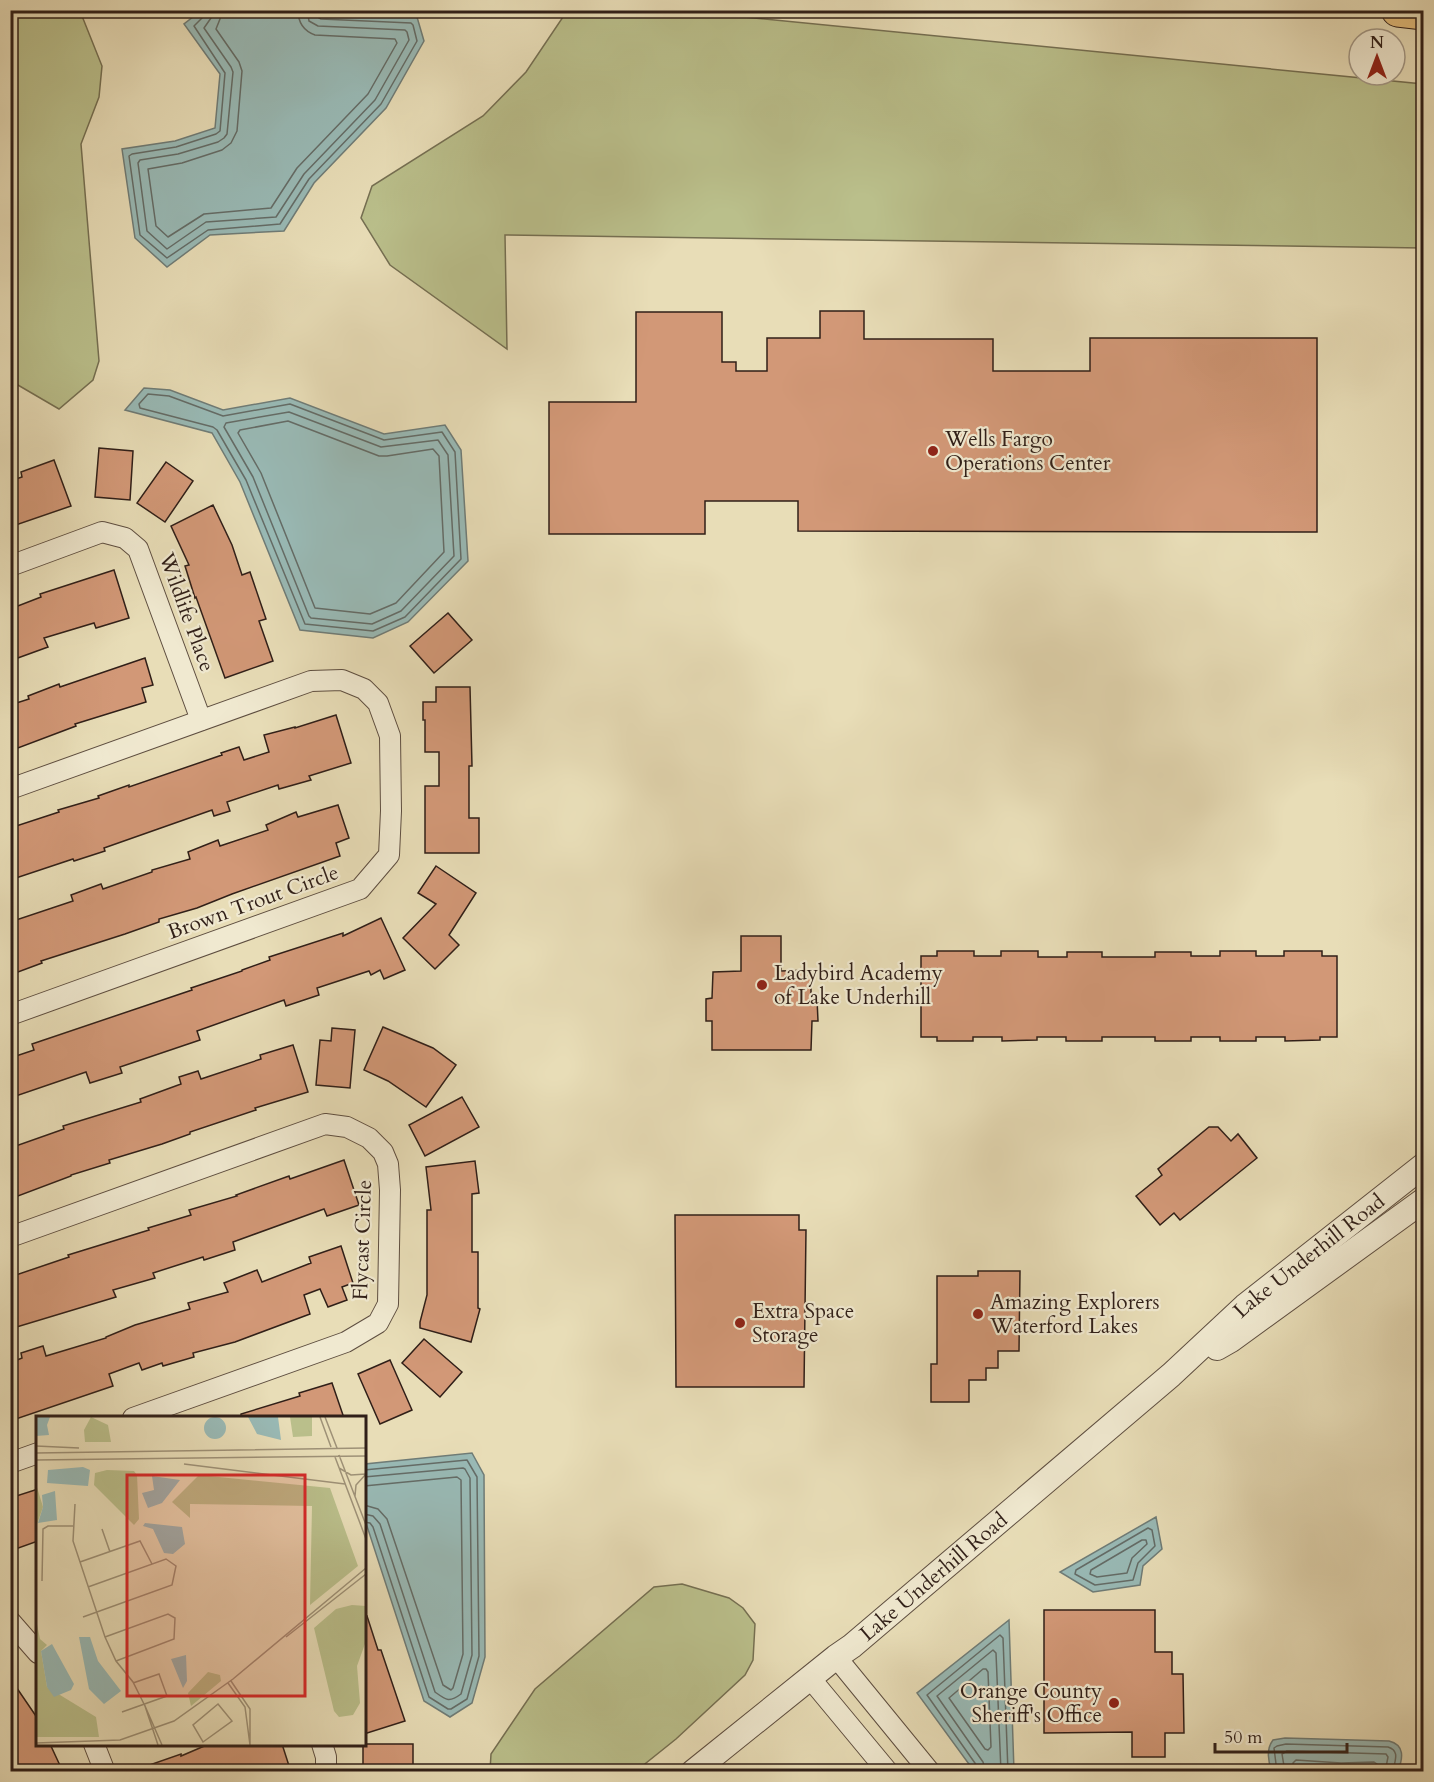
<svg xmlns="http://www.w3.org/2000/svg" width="1434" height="1782" viewBox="0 0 1434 1782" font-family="Cardo,serif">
  <rect width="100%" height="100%" fill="#e8ddb7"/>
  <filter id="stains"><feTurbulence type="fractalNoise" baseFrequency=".00333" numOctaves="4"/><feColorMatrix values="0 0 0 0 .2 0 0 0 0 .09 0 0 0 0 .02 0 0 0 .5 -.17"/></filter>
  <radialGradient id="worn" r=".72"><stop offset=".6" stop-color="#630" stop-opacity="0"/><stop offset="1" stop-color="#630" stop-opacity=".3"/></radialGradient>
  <!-- green -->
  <g fill="#babf8b" stroke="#756f52" stroke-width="1.5">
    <polygon points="11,10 80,11 102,66 99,97 81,144 99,361 93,380 59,409 11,381"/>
    <polygon points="567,11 684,11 1423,84 1423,248 505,235 507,349 390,265 361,218 372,186 483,116 526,72"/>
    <polygon points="682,1584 729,1598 743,1608 755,1624 753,1660 745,1675 676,1739 636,1771 490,1771 491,1754 535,1689 654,1587"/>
  </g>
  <!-- water -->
  <g fill="#99bab6" stroke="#6f7c77" stroke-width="1.5">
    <polygon points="202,10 417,17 424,41 386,108 314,183 284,231 210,235 167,267 135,238 122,149 175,141 215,128 220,74 184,24"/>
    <polygon points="144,388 170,390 223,410 290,398 384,434 445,425 461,450 468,561 408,622 373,638 300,630 240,482 212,433 125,410"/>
    <polygon points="472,1453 484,1475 485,1657 472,1703 450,1717 424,1701 365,1520 365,1464"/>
    <polygon points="1156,1517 1162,1549 1143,1566 1140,1585 1093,1592 1060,1572"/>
    <polygon points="1009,1620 1014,1771 974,1771 917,1693"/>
    <path d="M1285 1738 1389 1741C1405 1745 1403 1758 1398 1771H1272C1268 1762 1266 1749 1273 1740Z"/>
  </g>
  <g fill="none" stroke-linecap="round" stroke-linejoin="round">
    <!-- shore -->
    <g stroke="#646c67" stroke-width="1.5">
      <polyline points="205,10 204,16 194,26 225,73 220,131 216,134 176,147 132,154 129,156 140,235 167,258 208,230 280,224 309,179 381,104 417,41 413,25 411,23 321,19 316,16 314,10"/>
      <polyline points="212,10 211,18 204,28 231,67 233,72 227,134 224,138 218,142 178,154 140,160 138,163 147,231 167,249 206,222 276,217 304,174 375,100 409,40 407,32 405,30 318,26 309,21 307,10"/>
      <path d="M221 10 220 19 216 29 239 62 242 71 237 131 231 143 222 150 182 163 148 169 156 226 168 237 204 214 271 208 297 168 368 94 397 43 395 39 315 35C304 31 298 23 298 10"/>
      <polygon points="148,394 169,396 223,416 290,404 384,440 442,432 455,452 461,559 405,617 373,631 305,624 246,480 217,430 213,427 140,408 139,404"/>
      <polygon points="289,412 381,447 438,440 448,455 454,556 401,611 372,624 311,618 309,616 253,477 224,427 226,423"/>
      <polygon points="288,421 379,456 387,456 433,449 439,456 444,552 396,603 370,614 315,608 261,473 238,433 240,430"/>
      <polyline points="364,1470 467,1460 477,1477 479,1656 467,1699 451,1709 448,1709 429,1697 373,1527 370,1523 364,1522"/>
      <path d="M364 1477 463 1468 465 1469 470 1478 472 1655 461 1694C449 1703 446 1700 435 1692L380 1524 373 1516 364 1514"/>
      <polyline points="364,1486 457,1477 461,1480 463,1654 453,1688 451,1690 443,1685 387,1519 378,1509 364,1505"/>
      <polygon points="1148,1528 1152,1530 1155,1546 1138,1563 1133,1580 1095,1585 1075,1574 1076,1570"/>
      <polygon points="1142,1540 1146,1540 1147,1544 1132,1558 1127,1573 1097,1577 1090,1574 1091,1570"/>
      <polygon points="983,1669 986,1669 988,1672 991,1747 988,1750 985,1749 949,1698"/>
      <polyline points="978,1772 977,1766 927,1695 1000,1635 1003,1638 1008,1772"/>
      <polyline points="986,1772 983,1762 937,1696 993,1650 996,1653 1001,1772"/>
      <path d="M1277 1772 1274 1748 1277 1746 1286 1744 1388 1747C1401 1751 1394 1762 1393 1772"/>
      <polyline points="1285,1772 1282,1754 1287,1751 1386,1754 1388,1757 1385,1772"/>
      <polyline points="1294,1772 1293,1763 1296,1760 1341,1763 1374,1762 1377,1764 1376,1772"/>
    </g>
  </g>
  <!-- building -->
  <g fill="#d29877" stroke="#301f18" stroke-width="1.5">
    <polygon points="820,311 864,311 864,339 993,339 993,371 1090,371 1090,338 1317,338 1317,532 798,531 798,501 705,501 705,534 549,534 549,402 636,402 636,312 722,312 722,362 736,362 736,371 767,371 767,338 820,338"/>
    <polygon points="99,448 133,451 130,500 95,497"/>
    <polygon points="54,460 71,506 10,527 10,481 22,477 21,472"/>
    <polygon points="166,462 193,481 165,522 137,503"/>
    <polygon points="213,505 232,545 242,575 250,572 266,619 259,621 273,661 225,678 196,597 195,598 185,566 189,565 171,526"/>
    <polygon points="114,570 129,618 96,628 94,623 44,638 48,647 15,659 10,647 10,609 41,597 40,594"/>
    <polygon points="448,613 472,640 434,673 410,646"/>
    <polygon points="145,658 153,685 142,688 146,702 75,724 76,726 10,751 10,705 29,699 28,696 59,684 60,687"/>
    <polygon points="436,687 470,687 472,766 469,766 469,818 479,818 479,853 425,853 425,786 439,786 439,752 425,752 425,720 423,720 423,702 436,702"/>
    <polygon points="336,715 351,763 309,776 311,780 279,789 278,785 227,802 230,811 214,816 212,810 104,848 105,851 74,861 73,859 10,880 10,828 59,812 58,810 99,798 98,796 129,785 129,787 222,755 221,753 239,747 244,760 269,752 264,735 295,727 295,728"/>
    <polygon points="338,805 349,838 336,843 340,856 232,894 197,908 159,919 159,922 125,934 41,961 42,963 10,975 10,922 73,901 71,895 101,884 103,889 152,872 152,870 190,859 188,852 218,840 220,846 268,830 266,825 296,812 298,817"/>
    <polygon points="436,866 476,893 449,935 459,945 435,969 403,938 436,904 418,893"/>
    <polygon points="381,918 405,970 384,979 380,970 371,975 369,971 317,988 319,995 286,1006 284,1000 197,1031 200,1040 120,1067 122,1073 90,1083 86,1072 10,1098 10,1058 34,1050 32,1044 192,990 191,988 242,971 242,970 270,960 269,957 343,933 343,936"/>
    <polygon points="741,936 781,936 781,971 811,970 811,999 817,999 818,1021 812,1021 811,1050 712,1050 712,1021 706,1021 706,999 712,998 713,972 741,971"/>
    <polygon points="937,951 974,951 974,956 1001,956 1001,951 1038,951 1038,957 1067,957 1067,952 1102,952 1102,957 1155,957 1155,952 1191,952 1191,956 1220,956 1220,951 1256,951 1256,956 1284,956 1284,951 1322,951 1322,956 1337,956 1337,1037 1320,1037 1320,1040 1285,1041 1285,1037 1256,1037 1256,1041 1220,1041 1220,1037 1191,1037 1191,1041 1155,1041 1155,1037 1102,1037 1102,1041 1066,1041 1066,1037 1037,1037 1037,1040 1002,1041 1002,1037 973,1037 973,1041 937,1041 937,1037 921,1037 921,956 937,956"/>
    <polygon points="383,1027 433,1048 456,1065 426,1107 388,1081 364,1070"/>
    <polygon points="332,1028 355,1030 350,1088 316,1085 320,1040 331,1041"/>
    <polygon points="293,1045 308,1092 255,1108 256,1110 190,1132 190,1134 162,1144 109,1160 110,1163 71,1175 71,1176 10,1199 10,1148 64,1129 63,1126 141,1102 140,1099 181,1084 179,1077 198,1071 201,1079 261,1059 260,1055"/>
    <polygon points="462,1097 479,1127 425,1156 409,1125"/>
    <polygon points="1209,1127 1218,1127 1231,1141 1238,1134 1257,1158 1180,1220 1174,1213 1160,1225 1136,1196 1162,1175 1158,1169"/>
    <polygon points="344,1160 359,1205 327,1216 324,1209 233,1242 235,1250 204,1260 203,1257 153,1273 155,1278 113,1290 116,1297 10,1329 10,1277 69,1257 68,1255 149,1230 148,1228 191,1215 189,1210 237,1196 236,1195 289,1176 290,1179"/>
    <polygon points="475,1161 479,1193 472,1194 472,1252 478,1252 478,1308 480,1309 471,1342 420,1328 420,1322 427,1295 427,1210 431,1210 426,1167"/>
    <polygon points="675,1215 799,1215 799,1230 806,1230 804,1387 676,1387"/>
    <polygon points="341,1246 353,1283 342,1287 347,1300 328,1307 320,1289 304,1295 310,1314 235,1342 193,1353 194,1357 163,1366 162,1363 142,1370 139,1363 109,1374 113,1386 10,1421 10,1363 22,1358 21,1353 43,1346 46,1356 106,1338 106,1337 135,1325 190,1309 188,1303 228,1292 224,1283 257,1270 262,1282 311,1263 309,1257"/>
    <polygon points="978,1271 1020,1271 1019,1351 998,1351 998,1368 986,1368 986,1380 969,1380 969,1402 931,1402 931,1364 937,1364 937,1276 978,1276"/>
    <polygon points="424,1339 462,1372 440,1397 402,1363"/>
    <polygon points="390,1360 412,1410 380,1424 358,1374"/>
    <polygon points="332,1383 344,1418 241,1418 241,1414 300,1396 299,1393"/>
    <polygon points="38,1489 38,1541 10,1551 10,1498"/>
    <polygon points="1044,1610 1155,1610 1155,1652 1172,1652 1172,1674 1183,1674 1184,1733 1165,1733 1165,1757 1132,1757 1132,1732 1044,1733"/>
    <polygon points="367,1616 378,1650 381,1650 405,1721 364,1734 364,1617"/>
    <polygon points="10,1678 38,1719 38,1744 50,1744 63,1772 15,1772 10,1762"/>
    <polygon points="209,1744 282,1744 291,1772 138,1772 138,1769 181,1754 181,1756"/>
    <rect x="363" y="1744" width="50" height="28"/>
  </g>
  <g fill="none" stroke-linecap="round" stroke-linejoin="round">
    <!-- minor casing -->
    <g stroke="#5e4e40" stroke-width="22">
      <g id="minor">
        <polyline points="10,566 102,532 125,538 138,549 201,720"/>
        <polyline points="10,789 311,681 342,680 364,689 378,703 390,736 391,811 389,855 360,889 10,1015"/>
        <polyline points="10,1237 325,1124 347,1127 369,1138 383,1152 388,1164 390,1190 388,1304 378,1323 346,1342 133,1418"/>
        <polyline points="10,1463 38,1453"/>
        <polyline points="10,1621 38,1653"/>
        <polyline points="836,1657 930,1772"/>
        <polyline points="810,1678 888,1772"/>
        <polyline points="94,1744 105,1772"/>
        <polyline points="322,1744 326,1757 326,1772"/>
      </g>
    </g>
    <!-- tertiary casing -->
    <g stroke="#5e4e40" stroke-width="26">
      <g id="tertiary">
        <polyline points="1217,1348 1231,1340 1424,1200"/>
        <path id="s1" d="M693 1772 836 1657 852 1646 1171 1375 1245 1306 1424 1165"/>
      </g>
    </g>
    <!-- motorway casing -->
    <g stroke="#301f18" stroke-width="35">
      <polyline id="motorway" points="1398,10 1424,13"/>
    </g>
    <!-- minor -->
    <use href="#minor" stroke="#f0e9d0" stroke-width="20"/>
    <!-- tertiary -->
    <use href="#tertiary" stroke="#f0e9d0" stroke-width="24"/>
    <!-- motorway -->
    <use href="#motorway" stroke="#e4be7c" stroke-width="33"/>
  </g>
  <!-- markers -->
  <g fill="#8f2418" stroke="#f0e9d0" stroke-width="2">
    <circle cx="933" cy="451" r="6"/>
    <circle cx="762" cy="985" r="6"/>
    <circle cx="978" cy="1314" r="6"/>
    <circle cx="740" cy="1323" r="6"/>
    <circle cx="1114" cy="1703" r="6"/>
  </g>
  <g text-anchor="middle" stroke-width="4.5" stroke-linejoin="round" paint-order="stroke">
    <!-- poi labels -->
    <g font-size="21" fill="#301f18" stroke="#f0e9d0" text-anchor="start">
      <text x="945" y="446">Wells Fargo<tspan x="945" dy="24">Operations Center</tspan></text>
      <text x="774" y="980">Ladybird Academy<tspan x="774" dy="24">of Lake Underhill</tspan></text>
      <text x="990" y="1309">Amazing Explorers<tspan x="990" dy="24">Waterford Lakes</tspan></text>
      <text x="752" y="1318">Extra Space<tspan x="752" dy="24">Storage</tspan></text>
      <text x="1102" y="1698" text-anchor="end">Orange County<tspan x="1102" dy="24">Sheriff's Office</tspan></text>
    </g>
    <!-- street labels -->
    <g font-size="21" fill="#301f18" stroke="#f0e9d0">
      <text transform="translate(187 612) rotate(70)" y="7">Wildlife Place</text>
      <text transform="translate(253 902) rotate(-20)" y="7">Brown Trout Circle</text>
      <text transform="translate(362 1240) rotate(-88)" y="7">Flycast Circle</text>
      <text dy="7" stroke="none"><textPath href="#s1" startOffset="804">Lake Underhill Road</textPath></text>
      <text dy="7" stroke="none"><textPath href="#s1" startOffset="310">Lake Underhill Road</textPath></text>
    </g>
  </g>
  <!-- overview -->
  <g transform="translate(36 1416)">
    <rect width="330" height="330" fill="#e8ddb7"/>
    <path d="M55 1 72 9 75 26H49L48 14ZM254 1H276V20L257 21ZM71 54 98 55 101 59 103 103 98 109 58 69 59 57ZM163 59 294 72 322 150 274 189 276 90 154 88V102L136 86ZM0 68 7 91 0 111ZM316 189 330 190V225L321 250 324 287 317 299 303 301 298 295 278 212 300 193ZM0 203 4 223 11 229 5 235 11 271 60 301 63 321H0ZM172 256 184 259 185 265 155 290 152 277Z" fill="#babf8b"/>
    <path d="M0 1H14L11 9 13 19 0 20ZM212 1H242L245 24 221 18ZM168 12a11 11 0 1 1 22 0a11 11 0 1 1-22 0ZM47 51 54 54 52 70 11 67 12 54ZM116 60 144 64 126 87 112 92 106 77 118 74ZM19 75 21 104 2 107 7 91 6 79ZM109 107 146 111 149 128 137 138 128 137 117 113 107 110ZM43 221H54L62 245 85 275 68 288 53 273ZM16 228 38 268 35 274 18 281 11 271 5 235ZM150 239 151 265 147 272 135 243Z" fill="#99bab6"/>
    <path fill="none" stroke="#9e9177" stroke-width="1.5" d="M284 1 295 31M289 1 301 32M0 30 43 32M0 37 330 32M303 39 330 109M299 41 330 123M0 44 330 40M148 48 309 68M303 52 315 59 330 58M319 80 320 69 330 58M39 88 37 125 69 221 80 245 97 266 109 290M66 113 74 136M44 146 104 125 116 148M6 165 7 113 12 110H37M47 201 136 169 140 150 130 143 52 171M69 221 132 198 139 202 138 223 80 245M250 221 330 158M192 267 209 291 214 329V293L195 265M182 288 196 305 167 326 157 309ZM86 296 131 280 123 258 97 267M0 327 84 324 138 305 197 263 330 152M122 329 109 290 126 329"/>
    <path fill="#d62828" fill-opacity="0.15" stroke="#d62828" stroke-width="3" d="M91 59H269V280H91Z"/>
    <rect width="330" height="330" fill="none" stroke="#301f18" stroke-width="3"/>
  </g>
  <!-- margin -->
  <rect width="1434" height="1782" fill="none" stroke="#e8ddb7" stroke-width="36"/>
  <rect x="12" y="12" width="1410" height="1758" fill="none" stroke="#301f18" stroke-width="3"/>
  <rect x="18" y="18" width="1398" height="1746" fill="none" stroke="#301f18" stroke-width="1.5"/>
  <!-- north arrow -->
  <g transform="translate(1377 57)"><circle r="28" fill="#f0e9d0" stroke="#a39886" stroke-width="1.5"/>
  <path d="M0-4.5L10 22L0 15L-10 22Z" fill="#8f2418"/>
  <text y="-9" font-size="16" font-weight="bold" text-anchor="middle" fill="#301f18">N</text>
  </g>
  <!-- scale -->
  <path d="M1215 1743v9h132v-9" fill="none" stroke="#301f18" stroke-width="3"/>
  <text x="1224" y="1743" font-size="18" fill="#301f18" stroke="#f0e9d0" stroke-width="4.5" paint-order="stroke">50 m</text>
  <rect width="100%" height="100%" filter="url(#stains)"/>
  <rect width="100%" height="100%" fill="url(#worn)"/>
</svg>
